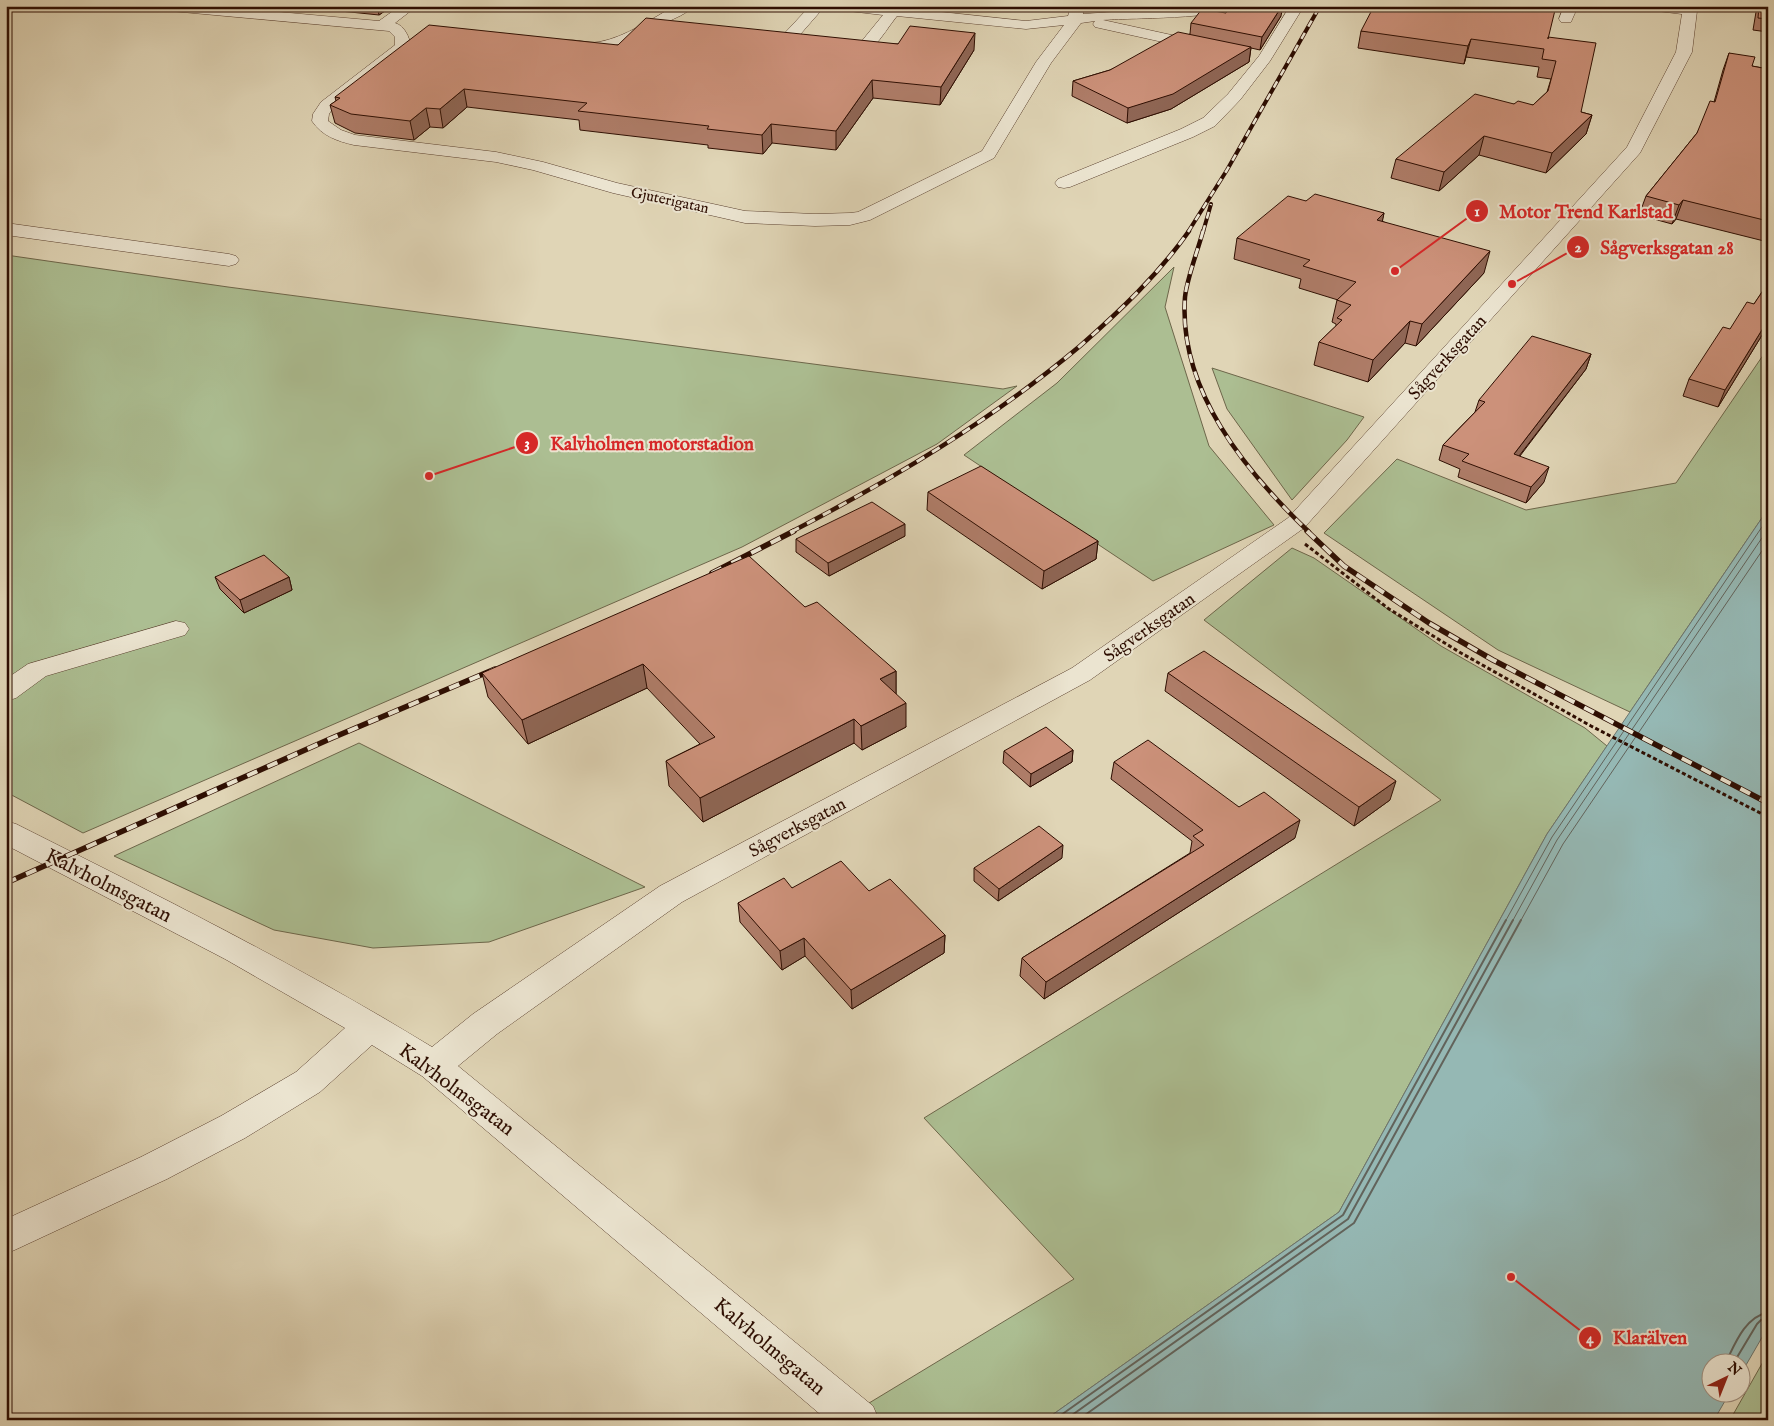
<svg xmlns="http://www.w3.org/2000/svg" width="1774" height="1426" viewBox="0 0 1774 1426" font-family="'IM FELL English',serif">
  <rect width="100%" height="100%" fill="#e0d5b6"/>
  <filter id="stains"><feTurbulence type="fractalNoise" baseFrequency=".004" numOctaves="4"/><feColorMatrix values="0 0 0 0 .2 0 0 0 0 .09 0 0 0 0 .02 0 0 0 .5 -.17"/></filter>
  <radialGradient id="worn" r=".72"><stop offset=".6" stop-color="#630" stop-opacity="0"/><stop offset="1" stop-color="#630" stop-opacity=".3"/></radialGradient>
  <!-- green -->
  <g fill="#acbe92" stroke="#6d664a">
    <polygon points="6,255 228,287 1003,389 1017,386 937,444 742,547 83,833 6,792"/>
    <polygon points="1174,267 1165,307 1209,446 1274,525 1153,581 964,455 1057,383"/>
    <polygon points="1768,348 1768,509 1630,712 1498,650 1324,533 1397,459 1526,510 1676,483"/>
    <polygon points="1212,368 1364,417 1347,440 1292,500 1227,409"/>
    <polygon points="1292,548 1314,558 1441,646 1585,728 1607,746 1547,834 1339,1212 1045,1420 841,1420 1074,1279 924,1118 1441,800 1204,620"/>
    <polygon points="359,743 645,887 489,942 373,948 274,930 114,856"/>
    <polygon points="1768,1353 1768,1420 1730,1420"/>
  </g>
  <!-- water -->
  <polygon fill="#95b8b4" stroke="#6c746d" points="1768,509 1768,1327 1742,1372 1742,1364 1712,1364 1712,1394 1729,1394 1714,1420 1045,1420 1339,1212 1547,834"/>
  <g fill="none" stroke-linecap="round" stroke-linejoin="round">
    <!-- shore-far1 -->
    <g stroke="#62635b" stroke-width="1">
      <polyline points="1505,922 1552,837 1768,518"/>
      <polyline points="1512,922 1557,840 1768,529"/>
      <polyline points="1520,922 1563,844 1768,542"/>
    </g>
    <!-- shore -->
    <g stroke="#62635b" stroke-width="2">
      <path d="M1725 1364C1735 1344 1744 1318 1768 1312"/>
      <polyline points="1733,1364 1757,1324 1761,1320 1768,1319"/>
      <polyline points="1054,1420 1343,1215 1506,920"/>
      <polyline points="1065,1420 1348,1219 1513,920"/>
      <polyline points="1078,1420 1354,1223 1521,920"/>
    </g>
    <!-- minor casing -->
    <g stroke="#5a402f" stroke-width="1">
      <g id="minor">
        <path d="M153 6H211L379 21 400 6H417L395 23C405 26 409 37 411 46L333 108 329 114 328 121 341 130 355 135 496 152 543 162 617 183 745 211 815 214 850 213 858 212 982 151 1036 62 1064 25 1026 29 897 16C889 26 882 38 873 47 857 60 803 48 785 43L782 36 810 6H825L798 37 828 43 861 42 883 15 840 10 833 6H885L1026 21 1068 16 1071 6H1085L1083 14 1198 6H1238C1227 19 1125 18 1103 20L1208 43 1211 46 1208 49 1203 51 1095 27 1093 24 1095 21 1081 23 1051 63 994 158 870 220 850 225 815 226 745 223 613 193 533 170 496 162 354 145C337 141 322 136 312 121L313 114 321 102 395 45V37L389 31 160 10Z"/>
        <path d="M675 6H693C687 14 675 18 667 22 632 41 604 57 564 47L561 44 564 41C575 38 587 44 599 42 626 37 651 19 675 6Z"/>
        <polygon points="1290,6 1304,6 1270,61 1240,100 1215,126 1193,137 1070,187 1064,188 1058,187 1055,183 1058,179 1181,129 1203,118 1228,94 1259,56"/>
        <polygon points="1564,6 1578,6 1571,22 1561,22 1559,19"/>
        <path d="M1642 6H1697V11L1692 52 1640 153 1304 528 1090 680 682 902 497 1034 458 1066 873 1406 879 1420H827L422 1076 372 1045 320 1092 245 1138 167 1179 6 1254V1219L141 1157 221 1116 296 1072 345 1028 225 959 6 845V821L16 824C157 895 298 965 432 1047L473 1014 660 886 1072 668 1288 518 1627 147 1676 52 1682 14 1649 10Z"/>
        <polygon points="6,223 229,254 236,256 239,260 236,264 229,266 6,235"/>
        <polygon points="176,621 185,623 189,629 185,635 46,676 16,698 6,701 6,679 28,664"/>
      </g>
    </g>
    <!-- path -->
    <polyline stroke="#2e0e02" stroke-width="3" stroke-dasharray="4 2.5" stroke-linecap="butt" points="1305,544 1389,609 1461,653 1591,726 1768,817"/>
    <!-- minor -->
    <use href="#minor" fill="#ebe4d0" fill-rule="evenodd"/>
    <!-- rail-far2 casing -->
    <g stroke="#2e0e02" stroke-width="4">
      <g id="rail-far2">
        <polyline points="1188,232 1227,170 1320,6"/>
        <polyline points="1203,232 1211,204"/>
      </g>
    </g>
    <!-- rail-far1 casing -->
    <g stroke="#2e0e02" stroke-width="4.5">
      <g id="rail-far1">
        <path d="M1203 231C1198 250 1187 278 1185 297 1178 390 1246 472 1309 532"/>
        <path d="M791 532C893 479 992 420 1080 346 1120 311 1158 275 1189 231"/>
      </g>
    </g>
    <!-- rail casing -->
    <g stroke="#2e0e02" stroke-width="5.5">
      <g id="rail">
        <polyline points="1307,531 1344,566 1429,623 1493,660 1768,803"/>
        <polyline points="712,573 794,531"/>
        <polyline points="6,883 332,738 495,669"/>
      </g>
    </g>
    <!-- rail-far2 -->
    <use href="#rail-far2" stroke="#ebe4d0" stroke-width="2.5" stroke-dasharray="7" stroke-linecap="butt"/>
    <!-- rail-far1 -->
    <use href="#rail-far1" stroke="#ebe4d0" stroke-width="3" stroke-dasharray="9" stroke-linecap="butt"/>
    <!-- rail -->
    <use href="#rail" stroke="#ebe4d0" stroke-width="4" stroke-dasharray="11" stroke-linecap="butt"/>
  </g>
  <!-- wall -->
  <g fill="#af7d69" stroke="#2e0e02">
    <polygon points="292,6 392,6 379,15"/>
    <polygon points="1757,6 1768,6 1768,32 1753,30"/>
    <polygon points="1226,13 1281,16 1260,50 1251,48 1249,62 1171,109 1127,123 1072,96 1073,81 1110,70 1190,34 1191,23"/>
    <polygon points="1361,31 1548,39 1581,112 1592,115 1586,134 1546,173 1479,155 1439,191 1391,178 1396,159 1514,104 1533,105 1547,92 1551,79 1537,77 1539,67 1466,57 1464,64 1358,48"/>
    <polygon points="898,44 974,50 940,105 873,98 836,150 772,143 763,154 708,148 708,145 580,130 579,120 467,107 443,128 430,127 414,140 355,133 335,123 330,105 336,101 335,97 618,45"/>
    <polygon points="1729,53 1752,66 1768,69 1768,242 1676,219 1672,224 1639,215 1646,196 1697,133 1714,102 1723,70"/>
    <polygon points="1306,201 1384,213 1382,221 1484,273 1416,346 1405,343 1368,382 1314,365 1319,342 1336,326 1336,324 1332,322 1337,300 1338,300 1299,288 1301,279 1234,259 1237,238"/>
    <polygon points="1768,283 1768,327 1767,327 1718,407 1683,396 1689,379 1730,329 1754,304"/>
    <polygon points="1591,354 1586,369 1520,456 1544,482 1526,503 1458,477 1460,469 1439,460 1443,445 1475,412 1479,400"/>
    <polygon points="928,492 1098,541 1096,559 1042,589 927,510"/>
    <polygon points="905,536 829,576 796,552 796,539"/>
    <polygon points="215,577 289,577 292,590 244,613 220,589"/>
    <polygon points="805,607 896,671 896,694 906,727 862,750 854,743 703,822 669,786 666,761 700,744 647,688 528,744 488,697 482,673"/>
    <polygon points="1168,673 1390,800 1354,826 1165,691"/>
    <polygon points="1073,750 1072,762 1030,787 1003,763 1004,751"/>
    <polygon points="1114,762 1239,807 1295,838 1044,999 1020,976 1022,958 1190,853 1192,841 1111,779"/>
    <polygon points="1062,858 998,901 974,881 974,868"/>
    <polygon points="792,888 869,891 945,935 944,953 852,1009 805,956 782,970 740,922 738,903"/>
  </g>
  <!-- shaded-wall -->
  <g fill="#8f6655" stroke="#2e0e02">
    <polygon points="377,6 392,6 379,15"/>
    <polygon points="1282,6 1283,6 1281,16 1260,50 1262,37"/>
    <polygon points="975,33 974,50 940,105 941,87"/>
    <polygon points="1471,39 1466,57 1464,64 1468,46"/>
    <polygon points="1251,47 1249,62 1171,109 1127,123 1128,108"/>
    <polygon points="872,80 873,98 836,150 836,131"/>
    <polygon points="464,89 467,107 443,128 440,109"/>
    <polygon points="426,108 430,127 414,140 410,121"/>
    <polygon points="1592,115 1586,134 1546,173 1552,153"/>
    <polygon points="771,124 772,143 763,154 762,135"/>
    <polygon points="1484,136 1479,155 1439,191 1444,172"/>
    <polygon points="1683,200 1676,219 1672,224 1679,205"/>
    <polygon points="1384,213 1380,234 1377,220"/>
    <polygon points="1490,251 1484,273 1416,346 1422,324"/>
    <polygon points="1768,320 1767,327 1718,407 1725,390"/>
    <polygon points="1410,321 1405,343 1368,382 1373,360"/>
    <polygon points="1591,354 1586,369 1509,469 1514,454"/>
    <polygon points="1549,467 1544,482 1526,503 1531,487"/>
    <polygon points="905,524 905,536 829,576 828,563"/>
    <polygon points="1098,541 1096,559 1042,589 1044,571"/>
    <polygon points="289,577 292,590 244,613 240,600"/>
    <polygon points="643,664 647,688 528,744 522,720"/>
    <polygon points="896,671 896,696 880,679"/>
    <polygon points="906,703 906,727 862,750 861,726"/>
    <polygon points="854,719 854,743 703,822 700,798"/>
    <polygon points="1073,750 1072,762 1030,787 1031,774"/>
    <polygon points="1396,781 1390,800 1354,826 1359,807"/>
    <polygon points="1300,820 1295,838 1044,999 1046,982"/>
    <polygon points="1063,845 1062,858 998,901 999,889"/>
    <polygon points="945,935 944,953 852,1009 851,990"/>
    <polygon points="804,938 805,956 782,970 780,951"/>
  </g>
  <!-- building -->
  <g fill="#cc917a" stroke="#2e0e02">
    <polygon points="1230,6 1282,6 1262,37 1191,23 1202,9 1226,13"/>
    <polygon points="1374,6 1556,6 1548,39 1548,37 1596,43 1581,112 1592,115 1552,153 1484,136 1444,172 1396,159 1475,94 1514,104 1518,101 1533,105 1548,91 1556,61 1542,59 1544,49 1471,39 1468,46 1361,31"/>
    <polygon points="1759,6 1768,6 1768,19 1758,18"/>
    <polygon points="646,18 898,44 910,26 975,33 941,87 872,80 836,131 771,124 762,135 707,129 709,126 578,111 587,103 464,89 440,109 426,108 410,121 351,114 330,105 340,98 335,97 429,25 618,45"/>
    <polygon points="1178,32 1251,47 1173,94 1128,108 1073,81 1110,70"/>
    <polygon points="1729,53 1755,57 1752,66 1768,69 1768,221 1683,200 1679,205 1646,196 1697,133 1710,101 1715,102"/>
    <polygon points="1315,194 1384,213 1377,220 1490,251 1422,324 1410,321 1373,360 1319,342 1342,320 1337,318 1351,305 1337,300 1356,282 1303,266 1310,260 1237,238 1288,196 1306,201"/>
    <polygon points="1768,283 1768,320 1725,390 1689,379 1723,327 1730,329 1747,302 1754,304"/>
    <polygon points="1532,336 1591,354 1514,454 1549,467 1531,487 1462,461 1469,454 1443,445 1485,402 1479,400"/>
    <polygon points="981,466 1098,541 1044,571 928,492"/>
    <polygon points="872,502 905,524 828,563 796,539"/>
    <polygon points="264,555 289,577 240,600 215,577"/>
    <polygon points="749,556 805,607 817,602 896,671 880,679 906,703 861,726 854,719 700,798 666,761 715,737 643,664 522,720 482,673"/>
    <polygon points="1204,651 1396,781 1359,807 1168,673"/>
    <polygon points="1046,727 1073,750 1031,774 1004,751"/>
    <polygon points="1148,740 1239,807 1264,792 1300,820 1046,982 1022,958 1204,845 1193,836 1203,830 1114,762"/>
    <polygon points="1039,826 1063,845 999,889 974,868"/>
    <polygon points="841,861 869,891 890,879 945,935 851,990 804,938 780,951 738,903 784,878 792,888"/>
  </g>
  <g text-anchor="middle" stroke-width="4" stroke-linejoin="round" paint-order="stroke">
    <!-- far-street labels -->
    <g font-size="15" fill="#2e0e02" stroke="#ebe4d0">
      <text transform="translate(670 200) rotate(12)" y="5">Gjuterigatan</text>
    </g>
    <!-- street labels -->
    <g font-size="18" fill="#2e0e02" stroke="#ebe4d0">
      <text transform="translate(1447 357) rotate(-48)" y="6">Sågverksgatan</text>
      <text transform="translate(1149 627) rotate(-35)" y="6">Sågverksgatan</text>
      <text transform="translate(797 827) rotate(-28)" y="6">Sågverksgatan</text>
    </g>
    <!-- near-street labels -->
    <g font-size="21" fill="#2e0e02" stroke="#ebe4d0">
      <text transform="translate(109 885) rotate(27)" y="7">Kalvholmsgatan</text>
      <text transform="translate(457 1089) rotate(37)" y="7">Kalvholmsgatan</text>
      <text transform="translate(770 1346) rotate(40)" y="7">Kalvholmsgatan</text>
    </g>
  </g>
  <!-- callouts -->
  <path fill="none" stroke="#d62828" stroke-width="2" d="M1395 271L1477 211M1512 284L1578 247M429 476L527 443M1511 1277L1590 1338"/>
  <g fill="#d62828" stroke="#ebe4d0" stroke-width="2">
    <circle cx="1395" cy="271" r="5"/>
    <circle cx="1512" cy="284" r="5"/>
    <circle cx="429" cy="476" r="5"/>
    <circle cx="1511" cy="1277" r="5"/>
    <circle cx="1477" cy="211" r="12"/>
    <circle cx="1578" cy="247" r="12"/>
    <circle cx="527" cy="443" r="12"/>
    <circle cx="1590" cy="1338" r="12"/>
  </g>
  <g font-size="15" text-anchor="middle" font-weight="bold" fill="#fff">
    <text x="1477" y="216">1</text>
    <text x="1578" y="252">2</text>
    <text x="527" y="448">3</text>
    <text x="1590" y="1343">4</text>
  </g>
  <g font-size="19" text-anchor="middle" font-weight="bold" fill="#d62828" stroke="#ebe4d0" stroke-width="4" stroke-linejoin="round" paint-order="stroke">
    <text x="1586" y="218">Motor Trend Karlstad</text>
    <text x="1667" y="254">Sågverksgatan 28</text>
    <text x="652" y="450">Kalvholmen motorstadion</text>
    <text x="1650" y="1344">Klarälven</text>
  </g>
  <!-- margin -->
  <rect width="1774" height="1426" fill="none" stroke="#e0d5b6" stroke-width="25"/>
  <rect x="8" y="8" width="1759" height="1411" fill="none" stroke="#2e0e02" stroke-width="2.5"/>
  <rect x="12" y="12" width="1749" height="1401" fill="none" stroke="#2e0e02"/>
  <!-- north arrow -->
  <g transform="translate(1726 1378) rotate(43)"><circle r="24" fill="#ebe4d0" stroke="#9f8e7e"/>
  <path d="M0-4L9 19L0 12L-9 19Z" fill="#8f2418"/>
  <text y="-8" font-size="14" font-weight="bold" text-anchor="middle" fill="#2e0e02">N</text>
  </g>
  <rect width="100%" height="100%" filter="url(#stains)"/>
  <rect width="100%" height="100%" fill="url(#worn)"/>
</svg>
